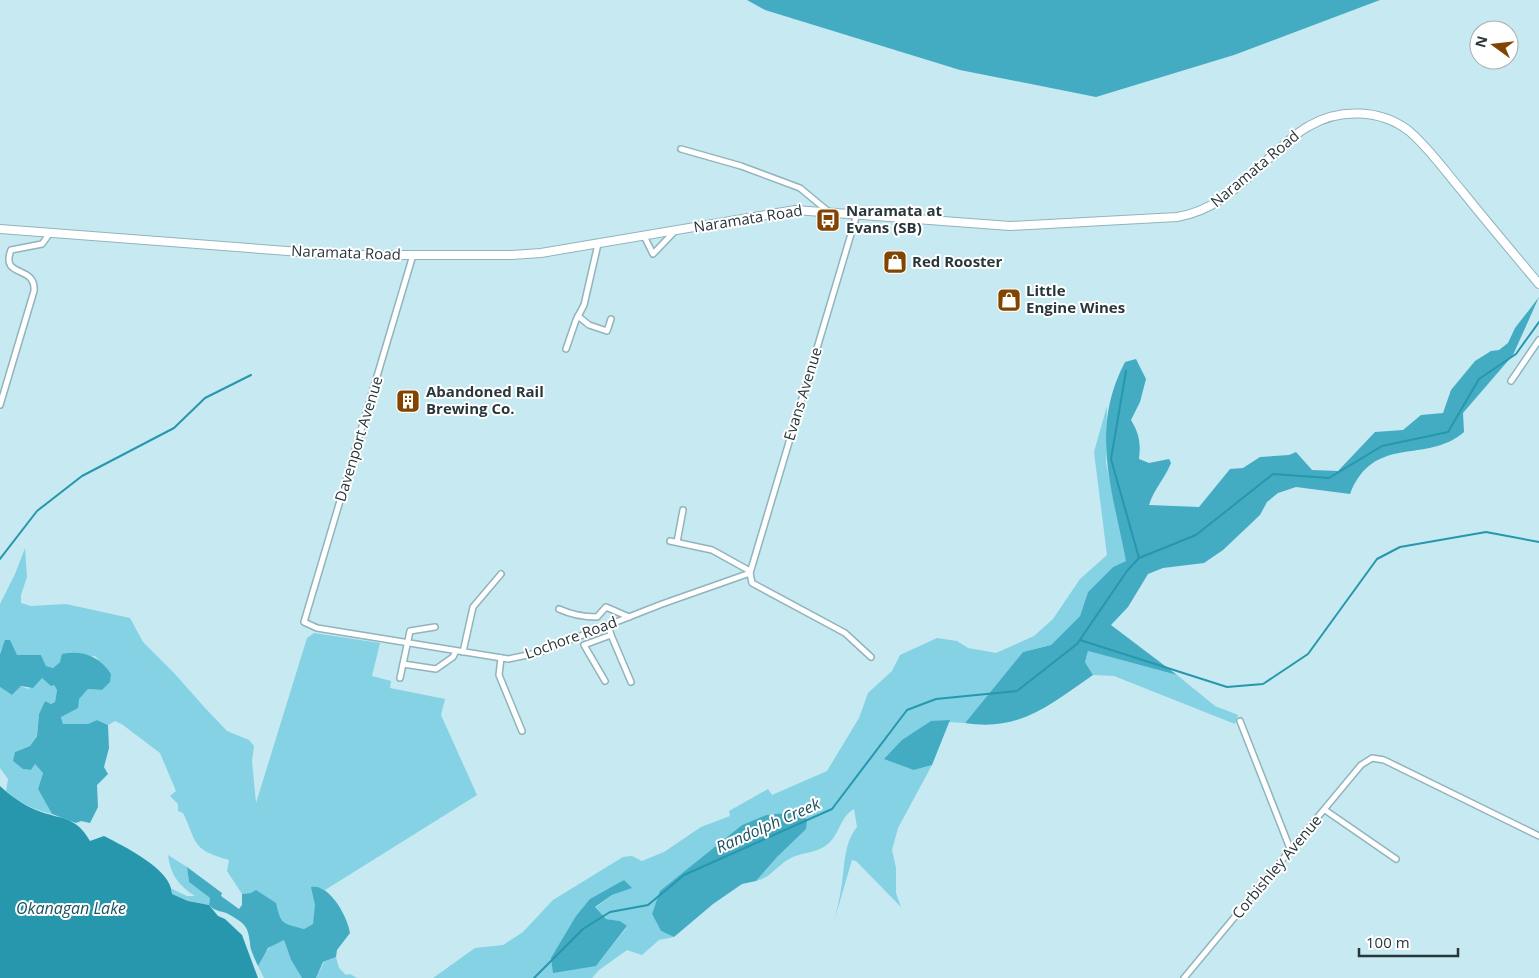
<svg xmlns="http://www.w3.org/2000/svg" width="1539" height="978" viewBox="0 0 1539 978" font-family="'Open Sans',sans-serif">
  <rect width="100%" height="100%" fill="#c6e9f2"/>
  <!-- green -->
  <g fill="#84d2e4" fill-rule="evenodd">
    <path d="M1107 406 1106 463 1127 561 1113 567 1088 592 1080 616 1051 645 1023 652 965 723 931 721 914 770 932 765 898 828 892 850 896 868V893L901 907 856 861 852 860 833 925C837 911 840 897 842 883 845 863 844 843 857 827L854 809C841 816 840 832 830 842 818 854 805 851 791 858 778 864 771 878 756 881L778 856 794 812 766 815 742 825 661 891 652 914 661 931 674 937 659 940 642 955 627 950 599 970 592 978H433L475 948 503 945 523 932 553 900 623 857 632 856 642 861 664 852 701 827 730 816 729 811 768 789 772 795 827 771 859 718 868 693 892 671 900 655 937 638 957 641 968 648 996 653 1034 636 1053 619 1080 579 1107 555 1094 452ZM624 880 631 888 612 895 595 908 606 919 620 921 627 927 596 966 568 933 576 916Z"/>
    <path d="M25 548 27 577 21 595V603L31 606 66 604 130 618 143 642 174 673 206 709 227 731 249 740 254 746 252 761 256 803 307 638 314 633 380 643 372 676 391 681 390 688 445 699 441 715 477 795 325 890 320 888 313 924 304 929 283 924 251 893 242 894 227 871 229 860C191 849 198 844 183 813L178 811V804L170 796 176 791 160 753 123 725 115 721 108 725 97 720 88 724H63L61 716 88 689 102 690 111 674 95 656 60 662 53 668 46 666 41 655H17L1 649 0 654V604L15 574Z"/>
    <polygon points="1088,651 1177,675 1215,706 1238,715 1235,724 1114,676 1093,675 1085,662"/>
    <path d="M42 678 54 685 57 690 55 702 51 704 45 701 39 714 37 735 30 746 15 752 23 769 31 770 35 764 43 773 38 789 52 814C35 810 19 803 6 791L8 779 0 768V687L12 695 21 686 28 689Z"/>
    <path d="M168 855 187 867 189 882 210 898 209 905 188 901 172 894V889L187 896H195C179 886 170 874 168 855Z"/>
    <path d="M284 940 291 960 302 978H264L258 966C263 953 270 944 284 940Z"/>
    <polygon points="336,957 339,968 346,975 350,974 357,978 316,978 324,962"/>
  </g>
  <!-- forest -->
  <g fill="#43acc3">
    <polygon points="747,0 1380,0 1234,55 1096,97 960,70 765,10"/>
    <path d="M1539 297 1513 355 1463 413 1464 432C1426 465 1374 433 1350 494L1296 487 1278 493 1267 502 1260 515 1223 550 1204 563 1163 568 1148 574 1128 607 1111 625 1177 675 1088 651 1085 662 1093 675C1051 704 1020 732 965 723L1023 652 1051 645 1080 616 1088 592 1113 567 1126 561C1113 491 1089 430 1125 362L1136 359 1146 379 1140 402 1131 420C1139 433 1141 443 1139 459L1149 463 1169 459 1171 463C1165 478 1154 489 1149 505L1199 507 1230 469 1243 468 1260 457 1289 455 1296 452 1312 470 1338 471 1375 432 1403 430 1421 415 1443 413 1451 390 1475 361 1491 351 1499 350 1508 343 1515 328Z"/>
    <path d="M5 640H10L17 655H41L46 666 53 668 60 662 62 654C83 650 99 656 111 674L110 682 102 690 88 689 79 699 78 708 61 717 63 724H88L97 720 108 725 109 748 104 767 108 774 97 785 98 807 90 823 81 821 76 823 52 814 38 789 43 773 35 764 31 770 23 769 13 761 15 752 30 746 37 736 39 714 45 701 51 704 55 702 57 690 54 685 51 686 42 678 33 688 21 686 12 695 0 687V654Z"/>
    <polygon points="950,720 932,765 914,770 884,759 902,740 931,721"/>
    <polygon points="794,812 807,819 806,829 778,856 756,881 742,884 713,904 674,937 661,931 652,914 660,891 742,825 766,815"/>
    <path d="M187 867 222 893 221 896 239 909 242 905V894L251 893 256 890 276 903C281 925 282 923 304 929L313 924 315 905 311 887C330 883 348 918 350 933L337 950 336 957 323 962 316 978H302L291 960 284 940 268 948 258 966C255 959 250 950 250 943 248 926 245 924 230 915 223 910 216 913 209 905L210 898 189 882Z"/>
    <polygon points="624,880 632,888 612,895 595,907 606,919 620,921 627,926 596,966 553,973 551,958 576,916 590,899"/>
  </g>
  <!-- water -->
  <path fill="#2697ad" d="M0 786C11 796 22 804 36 810 61 820 75 815 90 841L104 836C123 846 172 869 172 894L188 901 209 905 218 916 225 919 242 935 258 978H0Z"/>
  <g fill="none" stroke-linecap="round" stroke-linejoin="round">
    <!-- stream -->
    <g stroke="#2697ad" stroke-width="2">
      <polyline points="1126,371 1111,459 1139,558"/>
      <polyline points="0,559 37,511 82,476 174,428 205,398 251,375"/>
      <polyline points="1080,640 1227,687 1263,684 1308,654 1377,559 1400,547 1486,532 1539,542"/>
      <polyline points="534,978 583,929 610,912 648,905 684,875 832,809 907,710 936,699 1017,691 1077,644 1127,571 1139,558 1196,535 1273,474 1329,478 1382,446 1448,432 1479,379 1516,354 1539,322"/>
    </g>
    <!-- street casing -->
    <g stroke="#91b4bc" stroke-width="8">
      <g id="street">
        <polyline points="681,149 741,166 800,188 829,212"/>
        <polyline points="644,236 653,254 675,231"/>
        <polyline points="413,255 304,622 317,628 508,659 537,653 662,604 750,573 752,583 845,633 871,657"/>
        <polyline points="578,316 589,325 607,331 611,319"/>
        <polyline points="566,349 576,320 584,305 598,244"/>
        <polyline points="1511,381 1539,340"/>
        <path d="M0 405 34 291C36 264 0 279 11 250L42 244 50 233"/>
        <polyline points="670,541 712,550 750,571"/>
        <polyline points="677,542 683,510"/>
        <polyline points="750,573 857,214"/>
        <path d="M559 609C572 615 582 617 597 617L606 607 629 617"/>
        <polyline points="611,635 631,682"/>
        <polyline points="463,652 473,607 501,574"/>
        <polyline points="501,658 499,675 522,731"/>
        <polyline points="403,664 436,669 453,657 456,651"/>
        <polyline points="400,678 410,631 435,627"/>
        <polyline points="605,681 584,645 611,635 608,625"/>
        <polyline points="1240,721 1291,851"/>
        <polyline points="1325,810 1396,859"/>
        <polyline points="1184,978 1361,765 1372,758 1384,760 1539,836"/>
      </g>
    </g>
    <!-- secondary casing -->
    <g stroke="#91b4bc" stroke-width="10">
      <path id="secondary" d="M0 229 340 255H512L541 253 795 210 1010 226 1177 217C1220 210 1245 179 1276 152 1287 143 1297 132 1309 126 1339 108 1381 109 1409 131 1429 148 1445 171 1462 191 1487 222 1513 253 1539 284"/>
    </g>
    <!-- street -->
    <use href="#street" stroke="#fff" stroke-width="5"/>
    <!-- secondary -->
    <use href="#secondary" stroke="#fff" stroke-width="8"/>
  </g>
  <!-- icons -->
  <defs>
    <g id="bus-square" transform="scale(1.25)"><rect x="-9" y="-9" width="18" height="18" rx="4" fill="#824501" stroke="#fff"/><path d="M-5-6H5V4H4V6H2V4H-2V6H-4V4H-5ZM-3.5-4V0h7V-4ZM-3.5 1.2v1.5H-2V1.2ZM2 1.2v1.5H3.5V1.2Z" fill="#fff"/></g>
    <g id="shop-square" transform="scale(1.25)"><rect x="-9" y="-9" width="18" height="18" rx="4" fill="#824501" stroke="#fff"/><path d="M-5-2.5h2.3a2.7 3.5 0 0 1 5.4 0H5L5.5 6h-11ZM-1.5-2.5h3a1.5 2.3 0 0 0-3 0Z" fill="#fff"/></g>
    <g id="building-square" transform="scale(1.25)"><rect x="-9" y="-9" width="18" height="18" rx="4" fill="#824501" stroke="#fff"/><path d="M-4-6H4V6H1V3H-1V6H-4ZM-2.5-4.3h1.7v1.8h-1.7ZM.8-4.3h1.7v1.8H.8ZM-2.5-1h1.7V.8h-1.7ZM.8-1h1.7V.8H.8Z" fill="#fff"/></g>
  </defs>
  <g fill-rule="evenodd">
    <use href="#bus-square" x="828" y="220"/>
    <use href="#shop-square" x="895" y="262"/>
    <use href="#shop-square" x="1009" y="300"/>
    <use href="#building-square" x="408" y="401"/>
  </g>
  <g text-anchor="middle" stroke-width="4" stroke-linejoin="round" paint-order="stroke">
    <!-- street labels -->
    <g font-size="15" fill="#29373b" stroke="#fff">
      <text transform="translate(1255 169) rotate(-40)" y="5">Naramata Road</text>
      <text transform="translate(748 219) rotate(-9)" y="5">Naramata Road</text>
      <text transform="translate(346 253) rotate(2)" y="5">Naramata Road</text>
      <text transform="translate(803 394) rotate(-73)" y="5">Evans Avenue</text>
      <text transform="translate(359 439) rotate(-73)" y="5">Davenport Avenue</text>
      <text transform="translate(571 638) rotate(-20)" y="5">Lochore Road</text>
      <text transform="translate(1277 867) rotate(-50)" y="5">Corbishley Avenue</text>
    </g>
    <!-- poi labels -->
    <g font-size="15" font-weight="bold" fill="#29373b" stroke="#fff" text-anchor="start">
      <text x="846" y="216">Naramata at<tspan x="846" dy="17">Evans (SB)</tspan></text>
      <text x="912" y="267">Red Rooster</text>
      <text x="1026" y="296">Little<tspan x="1026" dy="17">Engine Wines</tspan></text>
      <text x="426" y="397">Abandoned Rail<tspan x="426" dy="17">Brewing Co.</tspan></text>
    </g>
    <!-- water labels -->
    <g font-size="16" font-style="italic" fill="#17525f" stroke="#fff">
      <text transform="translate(768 825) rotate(-24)" y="6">Randolph Creek</text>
      <text x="71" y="914">Okanagan Lake</text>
    </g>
  </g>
  <!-- north arrow -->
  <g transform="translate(1494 45) rotate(285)"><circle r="24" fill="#ffffff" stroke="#a9afb1"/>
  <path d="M0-4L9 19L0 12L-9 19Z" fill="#824501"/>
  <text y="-8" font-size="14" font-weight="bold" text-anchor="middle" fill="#29373b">N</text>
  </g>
  <!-- scale -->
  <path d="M1359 948v8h99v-8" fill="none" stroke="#29373b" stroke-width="2.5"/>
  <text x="1366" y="948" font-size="15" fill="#29373b" stroke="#ffffff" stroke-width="4" paint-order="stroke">100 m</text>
</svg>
